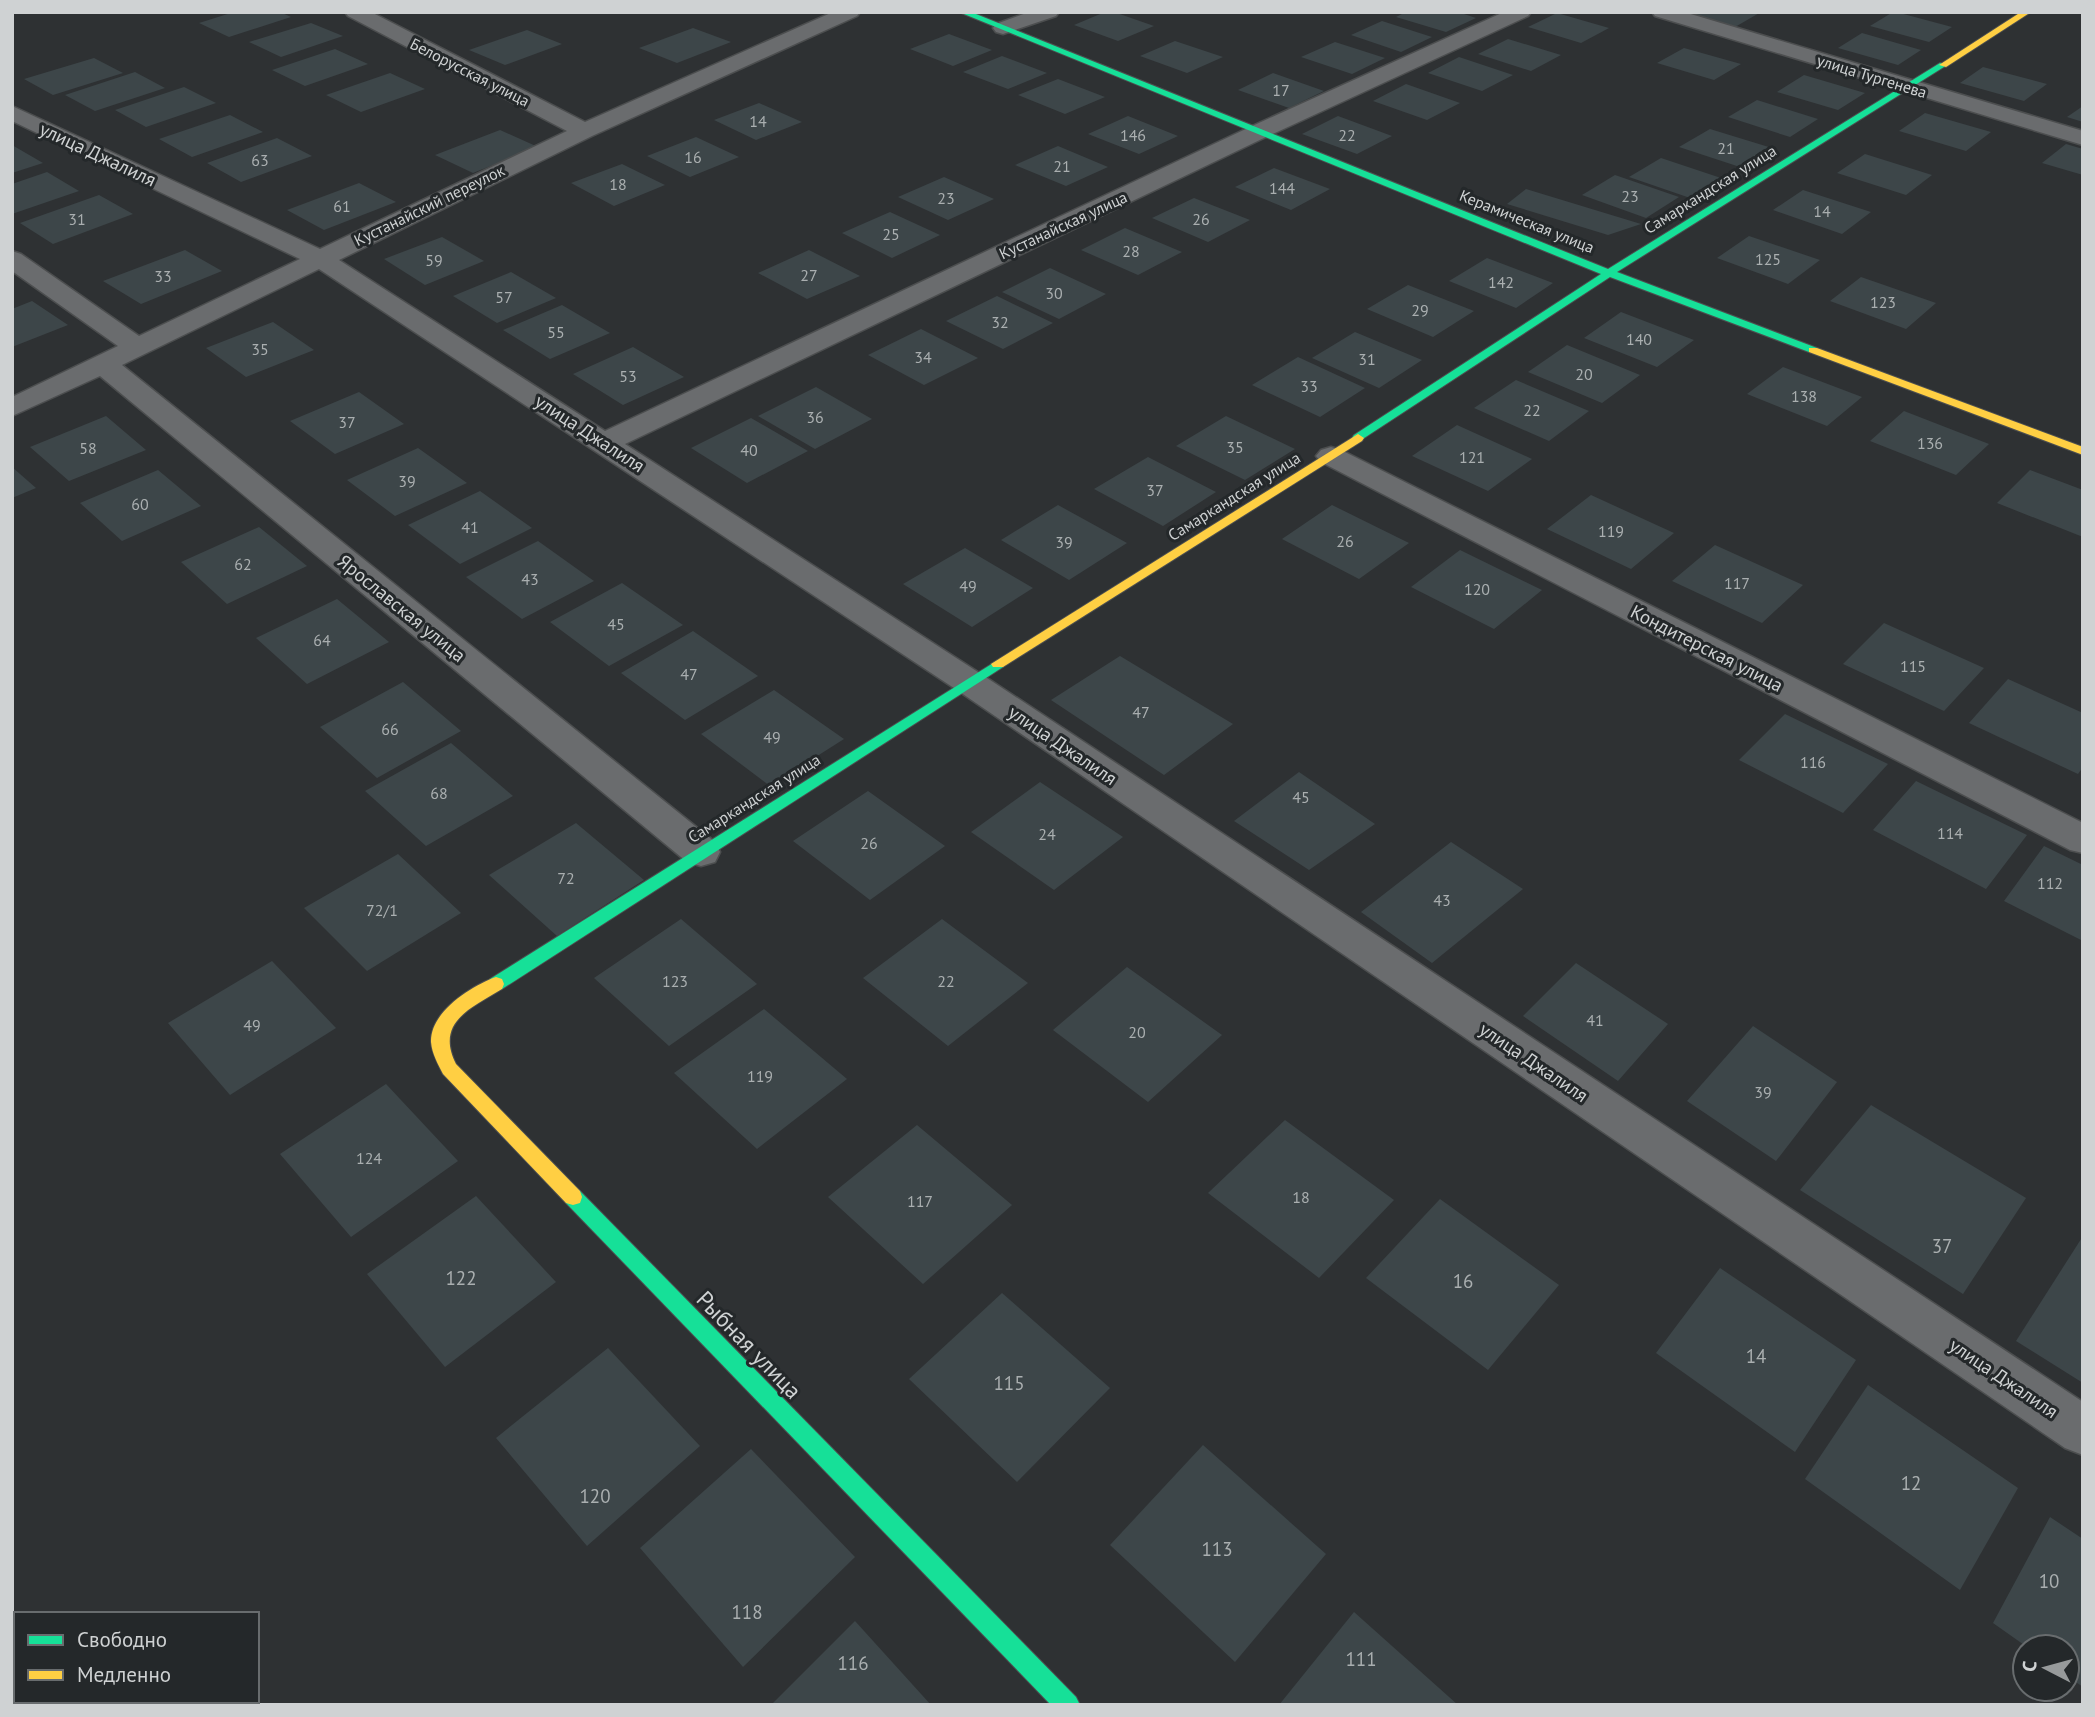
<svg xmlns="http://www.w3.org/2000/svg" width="2095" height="1717" viewBox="0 0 2095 1717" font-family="'PT Sans',sans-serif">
  <rect width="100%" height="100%" fill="#2e3133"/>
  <!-- building -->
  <g fill="#3d4649">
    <polygon points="234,12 280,12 291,17 229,37 199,23"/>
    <polygon points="1105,12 1114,12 1154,26 1118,41 1074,25"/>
    <polygon points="1406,12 1458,12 1476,18 1446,32 1396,17"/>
    <polygon points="1685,12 1761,12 1735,27"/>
    <polygon points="1893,12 1896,12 1952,27 1929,42 1870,26"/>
    <polygon points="1557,13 1609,28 1581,43 1528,27"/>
    <polygon points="1382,21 1432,37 1401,52 1351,35"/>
    <polygon points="311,23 343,36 281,57 249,42"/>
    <polygon points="693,28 731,42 677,63 639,48"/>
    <polygon points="527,30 562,44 505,65 469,50"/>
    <polygon points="1862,33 1921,50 1898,65 1838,48"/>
    <polygon points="949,34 992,50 953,66 910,49"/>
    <polygon points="1508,39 1561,55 1531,71 1478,54"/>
    <polygon points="1175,41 1223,57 1187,73 1140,56"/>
    <polygon points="1335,42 1385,58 1352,74 1301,57"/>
    <polygon points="1684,48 1741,64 1714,80 1657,63"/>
    <polygon points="335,49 368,64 305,86 272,70"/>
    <polygon points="1002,56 1047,73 1008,89 963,72"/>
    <polygon points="1459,57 1513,75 1482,91 1428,73"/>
    <polygon points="94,58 123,73 53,95 24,79"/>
    <polygon points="1983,67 2047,84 2024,101 1960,83"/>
    <polygon points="135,72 165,88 95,111 65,95"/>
    <polygon points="390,73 425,89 361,112 326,95"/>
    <polygon points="1273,73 1324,91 1289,108 1238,90"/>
    <polygon points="1804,75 1865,93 1838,110 1777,92"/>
    <polygon points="1058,79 1105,97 1065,114 1018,95"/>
    <polygon points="1406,84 1460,103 1427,120 1373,101"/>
    <polygon points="184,87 216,103 146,127 115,110"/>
    <polygon points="1757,100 1818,119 1790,137 1728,117"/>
    <polygon points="759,103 802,122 756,140 714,120"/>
    <polygon points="2083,106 2083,122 2067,117"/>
    <polygon points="1925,113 1991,132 1966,151 1899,131"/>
    <polygon points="230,115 263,132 192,157 159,139"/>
    <polygon points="1128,116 1178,136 1139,154 1088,134"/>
    <polygon points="1338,116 1392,136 1357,154 1302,134"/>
    <polygon points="1710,129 1772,148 1743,168 1679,147"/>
    <polygon points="500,130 538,147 473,173 435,155"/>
    <polygon points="696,137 739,157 690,177 647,156"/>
    <polygon points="277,138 312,156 241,182 207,163"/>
    <polygon points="2066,144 2083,149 2083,175 2042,163"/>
    <polygon points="12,145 43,163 12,173"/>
    <polygon points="1058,146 1108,167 1066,186 1015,165"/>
    <polygon points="1865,154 1932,175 1906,195 1837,173"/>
    <polygon points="1661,158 1724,179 1693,199 1629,177"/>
    <polygon points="622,164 665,185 614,206 571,183"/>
    <polygon points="1274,168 1330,189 1291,210 1235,187"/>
    <polygon points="47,172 79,191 12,214 12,184"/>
    <polygon points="1615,175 1679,197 1646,218 1582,195"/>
    <polygon points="944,177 994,199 948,220 898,197"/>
    <polygon points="359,183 396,202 324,230 287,210"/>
    <polygon points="1526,189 1641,224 1608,235 1507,204"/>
    <polygon points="1803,190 1871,212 1842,234 1773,210"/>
    <polygon points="99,195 133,214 53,244 20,223"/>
    <polygon points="1194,198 1250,220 1208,242 1152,218"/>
    <polygon points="890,212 940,235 892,258 842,233"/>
    <polygon points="1125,228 1182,252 1138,275 1081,250"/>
    <polygon points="1749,236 1820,260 1788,284 1717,258"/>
    <polygon points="442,237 484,261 425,285 384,259"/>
    <polygon points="185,250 222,271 141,304 103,281"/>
    <polygon points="809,250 860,276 807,299 758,273"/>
    <polygon points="1487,258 1553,283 1516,308 1449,281"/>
    <polygon points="1050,268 1106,294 1059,319 1002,292"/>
    <polygon points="511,272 556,298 497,323 453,296"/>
    <polygon points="1861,277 1936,303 1906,329 1830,301"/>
    <polygon points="1408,285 1474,311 1433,337 1367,309"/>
    <polygon points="997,296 1053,323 1003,349 946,321"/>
    <polygon points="32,301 68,325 12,347 12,309"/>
    <polygon points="562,305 610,333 550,359 503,330"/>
    <polygon points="1621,312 1694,340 1657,367 1584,338"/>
    <polygon points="273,322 314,350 246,377 206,348"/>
    <polygon points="921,329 978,358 924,385 868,355"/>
    <polygon points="1355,332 1422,360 1379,388 1312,358"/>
    <polygon points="1567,345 1640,375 1602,403 1528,372"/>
    <polygon points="633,347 684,377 623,405 573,374"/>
    <polygon points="1298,357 1365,388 1320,417 1252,385"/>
    <polygon points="1783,367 1862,397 1827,426 1747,394"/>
    <polygon points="1516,380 1589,411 1549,441 1474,408"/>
    <polygon points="816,387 872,419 815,449 758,416"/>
    <polygon points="359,392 404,424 335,454 290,421"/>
    <polygon points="1904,411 1989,444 1956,475 1870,441"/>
    <polygon points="106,416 146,450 69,481 30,447"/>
    <polygon points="1226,416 1295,449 1245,480 1176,446"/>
    <polygon points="751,418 808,451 747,483 691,448"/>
    <polygon points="1457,425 1532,459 1488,491 1412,456"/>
    <polygon points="418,448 467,483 395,516 347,480"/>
    <polygon points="1148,457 1216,492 1163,526 1094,489"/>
    <polygon points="12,467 36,488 12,498"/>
    <polygon points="158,470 201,506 122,541 80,503"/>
    <polygon points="2030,470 2083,490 2083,537 1997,503"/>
    <polygon points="480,491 532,528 460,564 408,525"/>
    <polygon points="1591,495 1674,533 1631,569 1547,529"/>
    <polygon points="1058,505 1127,543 1069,580 1001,540"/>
    <polygon points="1332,505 1409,543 1359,579 1282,539"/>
    <polygon points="259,527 307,566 227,604 181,562"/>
    <polygon points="538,541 594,581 522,619 466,577"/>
    <polygon points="1715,545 1803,585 1762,623 1672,581"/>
    <polygon points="965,548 1033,588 972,627 903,584"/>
    <polygon points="1460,550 1542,590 1494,629 1411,587"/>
    <polygon points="622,583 683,625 609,666 550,622"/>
    <polygon points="337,599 389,642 307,684 256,638"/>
    <polygon points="1884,623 1984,668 1944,711 1843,664"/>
    <polygon points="693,631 758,676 685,720 621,673"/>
    <polygon points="1120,656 1233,724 1164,775 1051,700"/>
    <polygon points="2008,679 2083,713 2083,767 2078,774 1969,723"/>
    <polygon points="403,682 461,731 377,778 320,727"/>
    <polygon points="774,690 844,739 770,786 701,734"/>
    <polygon points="1785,714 1888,764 1843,813 1739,760"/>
    <polygon points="451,743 513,796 426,846 365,791"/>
    <polygon points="1299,772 1375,824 1309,870 1234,821"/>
    <polygon points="1916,781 2027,835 1986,889 1873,830"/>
    <polygon points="1040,782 1123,837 1054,890 971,832"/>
    <polygon points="868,791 945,846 870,900 793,841"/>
    <polygon points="576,823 644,880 557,936 489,875"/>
    <polygon points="1451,842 1523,889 1432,963 1361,912"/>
    <polygon points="2044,846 2083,865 2083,941 2004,901"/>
    <polygon points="398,854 461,913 367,971 304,908"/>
    <polygon points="681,919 757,984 669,1046 594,978"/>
    <polygon points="942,919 1028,983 948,1046 863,978"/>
    <polygon points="272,961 336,1028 230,1095 168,1023"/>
    <polygon points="1576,963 1668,1024 1618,1081 1523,1016"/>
    <polygon points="1127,967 1222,1035 1148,1102 1053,1030"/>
    <polygon points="764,1009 847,1079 757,1149 674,1073"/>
    <polygon points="1753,1026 1837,1082 1776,1161 1687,1101"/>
    <polygon points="386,1084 458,1161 351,1237 280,1154"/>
    <polygon points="1871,1105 2026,1198 1963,1294 1800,1190"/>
    <polygon points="1285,1120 1394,1200 1319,1278 1208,1193"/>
    <polygon points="917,1125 1012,1205 923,1284 828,1197"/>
    <polygon points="476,1196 556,1282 445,1367 367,1274"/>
    <polygon points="1440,1199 1559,1285 1488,1370 1366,1278"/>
    <polygon points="2083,1236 2083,1383 2016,1341"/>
    <polygon points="1720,1268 1856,1360 1795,1452 1656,1353"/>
    <polygon points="1002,1293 1110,1388 1017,1482 909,1379"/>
    <polygon points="608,1348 700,1446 587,1546 496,1438"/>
    <polygon points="1868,1385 2018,1488 1960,1590 1805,1479"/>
    <polygon points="1203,1445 1326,1554 1235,1662 1110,1545"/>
    <polygon points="751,1449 855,1557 743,1667 640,1548"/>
    <polygon points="2050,1517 2083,1539 2083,1687 2067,1676 2067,1647 2027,1647 1993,1623"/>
    <polygon points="1354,1612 1458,1705 1279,1705"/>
    <polygon points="855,1621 931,1705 771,1705"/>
  </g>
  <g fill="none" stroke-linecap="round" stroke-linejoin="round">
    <!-- street casing -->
    <g stroke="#4c4e4f" stroke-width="3">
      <g id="street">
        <polygon points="345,12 371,12 585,122 833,12 860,12 857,16 592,136 339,260 605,431 1250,127 1504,12 1531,12 1528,16 1266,137 625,444 981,674 2083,1402 2083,1455 2065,1448 957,690 319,269 122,365 715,842 720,852 715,862 701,866 687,862 100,376 12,416 12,397 118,346 12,271 12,251 21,254 139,336 300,259 12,121 12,106 320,249 567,131 348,16"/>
        <polygon points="1029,12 1059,12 1056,16 1003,34 996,32 993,28 996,24"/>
        <polygon points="1652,12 1684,12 2083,131 2083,145 1655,16"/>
        <polygon points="1331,447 1341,450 2083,823 2083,853 2070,850 1321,462 1316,456 1321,450"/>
      </g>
    </g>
    <!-- fast casing -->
    <g stroke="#4c4e4f" stroke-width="2">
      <g id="fast">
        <polygon points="959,12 971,12 1608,269 1940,63 1947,65 1617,272 1817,348 1817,352 1809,352 1610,277 1358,442 1352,438 1354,435 1601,274"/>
        <polygon points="998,660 1003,661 1005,664 1003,667 502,989 490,989 488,984 490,979"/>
        <polygon points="573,1189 580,1191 1076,1697 1080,1705 1051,1705 566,1203 564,1197 566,1191"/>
      </g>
    </g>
    <!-- slow casing -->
    <g stroke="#4c4e4f" stroke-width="2">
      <g id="slow">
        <polygon points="2021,12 2031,12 1946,67 1939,65"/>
        <polygon points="1809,348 1817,348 2083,447 2083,455 1809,352"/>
        <polygon points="1358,434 1364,438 1362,441 1003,667 993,667 991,664"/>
        <path d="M496 977 502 979 504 984 502 989C471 1008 435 1022 456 1064L580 1191 582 1197 580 1203 573 1205 566 1203 443 1074C438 1064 432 1054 431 1042 430 1012 471 986 496 977Z"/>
      </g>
    </g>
    <!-- street -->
    <use href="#street" fill="#6a6c6e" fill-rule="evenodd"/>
    <!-- fast -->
    <use href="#fast" fill="#16e098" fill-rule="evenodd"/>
    <!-- slow -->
    <use href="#slow" fill="#ffcf43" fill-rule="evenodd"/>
  </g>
  <g text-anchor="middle" stroke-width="6" stroke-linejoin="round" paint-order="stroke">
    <!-- far-street labels -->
    <g font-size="16" fill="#cfd2d3" stroke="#24282a">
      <text transform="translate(470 72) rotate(27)" y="6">Белорусская улица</text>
      <text transform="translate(1872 76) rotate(17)" y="6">улица Тургенева</text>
      <text transform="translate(1710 189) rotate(-32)" y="6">Самаркандская улица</text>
      <text transform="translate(429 205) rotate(-26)" y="6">Кустанайский переулок</text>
      <text transform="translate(1527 221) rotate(22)" y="6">Керамическая улица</text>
      <text transform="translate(1063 225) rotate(-25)" y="6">Кустанайская улица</text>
      <text transform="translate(1234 496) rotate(-32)" y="6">Самаркандская улица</text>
      <text transform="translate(754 798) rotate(-32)" y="6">Самаркандская улица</text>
    </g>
    <!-- number labels -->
    <g font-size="16" fill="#aaafb0">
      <text x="1281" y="96">17</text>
      <text x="758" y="127">14</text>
      <text x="1133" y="141">146</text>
      <text x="1347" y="141">22</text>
      <text x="1726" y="154">21</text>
      <text x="693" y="163">16</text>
      <text x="260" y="166">63</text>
      <text x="1062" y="172">21</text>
      <text x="618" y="190">18</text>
      <text x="1282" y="194">144</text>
      <text x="1630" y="202">23</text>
      <text x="946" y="204">23</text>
      <text x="342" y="212">61</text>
      <text x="1822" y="217">14</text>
      <text x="77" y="225">31</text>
      <text x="1201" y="225">26</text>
      <text x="891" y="240">25</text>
      <text x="1131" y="257">28</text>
      <text x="1768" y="265">125</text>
      <text x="434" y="266">59</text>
      <text x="809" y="281">27</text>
      <text x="163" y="282">33</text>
      <text x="1501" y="288">142</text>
      <text x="1054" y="299">30</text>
      <text x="504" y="303">57</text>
      <text x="1883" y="308">123</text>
      <text x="1420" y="316">29</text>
      <text x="1000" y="328">32</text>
      <text x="556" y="338">55</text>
      <text x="1639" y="345">140</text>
      <text x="260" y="355">35</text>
      <text x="923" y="363">34</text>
      <text x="1367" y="365">31</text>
      <text x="1584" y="380">20</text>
      <text x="628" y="382">53</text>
      <text x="1309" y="392">33</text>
      <text x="1804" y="402">138</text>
      <text x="1532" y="416">22</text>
      <text x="815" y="423">36</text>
      <text x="347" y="428">37</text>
      <text x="1930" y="449">136</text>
      <text x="1235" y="453">35</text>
      <text x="88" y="454">58</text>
      <text x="749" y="456">40</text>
      <text x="1472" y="463">121</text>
      <text x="407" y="487">39</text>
      <text x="1155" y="496">37</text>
      <text x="140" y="510">60</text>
      <text x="470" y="533">41</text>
      <text x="1611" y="537">119</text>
      <text x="1345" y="547">26</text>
      <text x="1064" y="548">39</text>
      <text x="243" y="570">62</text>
      <text x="530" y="585">43</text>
      <text x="1737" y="589">117</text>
      <text x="968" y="592">49</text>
      <text x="1477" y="595">120</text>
      <text x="616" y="630">45</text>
      <text x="322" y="646">64</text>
      <text x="1913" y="672">115</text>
      <text x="689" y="680">47</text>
      <text x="1141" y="718">47</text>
      <text x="390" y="735">66</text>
      <text x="772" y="743">49</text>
      <text x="1813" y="768">116</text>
      <text x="439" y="799">68</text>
      <text x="1301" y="803">45</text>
      <text x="1950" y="839">114</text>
      <text x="1047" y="840">24</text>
      <text x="869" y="849">26</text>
      <text x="566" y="884">72</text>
      <text x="2050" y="889">112</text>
      <text x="1442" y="906">43</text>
      <text x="382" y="916">72/1</text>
      <text x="675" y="987">123</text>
      <text x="946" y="987">22</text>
      <text x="1595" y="1026">41</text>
      <text x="252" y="1031">49</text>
      <text x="1137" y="1038">20</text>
      <text x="760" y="1082">119</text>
      <text x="1763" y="1098">39</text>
      <text x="369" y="1164">124</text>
      <text x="1301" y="1203">18</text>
      <text x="920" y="1207">117</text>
    </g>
    <!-- street labels -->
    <g font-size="19" fill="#cfd2d3" stroke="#24282a">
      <text transform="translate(98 154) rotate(25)" y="7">улица Джалиля</text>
      <text transform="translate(590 433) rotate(33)" y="7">улица Джалиля</text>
      <text transform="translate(402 608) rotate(39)" y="7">Ярославская улица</text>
      <text transform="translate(1707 648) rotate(27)" y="7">Кондитерская улица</text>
      <text transform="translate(1063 745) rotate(34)" y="7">улица Джалиля</text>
      <text transform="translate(1534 1062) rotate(34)" y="7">улица Джалиля</text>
      <text transform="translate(2004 1378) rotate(34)" y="7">улица Джалиля</text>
    </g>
    <!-- near-number labels -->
    <g font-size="19" fill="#aaafb0">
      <text x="1942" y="1253">37</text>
      <text x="461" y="1285">122</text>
      <text x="1463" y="1288">16</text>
      <text x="1756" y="1363">14</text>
      <text x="1009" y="1390">115</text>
      <text x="1911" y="1490">12</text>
      <text x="595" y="1503">120</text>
      <text x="1217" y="1556">113</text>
      <text x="2049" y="1588">10</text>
      <text x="747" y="1619">118</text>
      <text x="1361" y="1666">111</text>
      <text x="853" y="1670">116</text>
    </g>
    <!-- near-street labels -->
    <g font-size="23" fill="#cfd2d3" stroke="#24282a">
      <text transform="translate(749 1345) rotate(46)" y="8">Рыбная улица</text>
    </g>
  </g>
  <!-- border -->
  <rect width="2095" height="1717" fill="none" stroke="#cfd2d3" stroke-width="28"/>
  <!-- legend -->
  <rect x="14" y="1612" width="245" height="91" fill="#24282a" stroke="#686c6e" stroke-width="2"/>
  <rect x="28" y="1635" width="35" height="10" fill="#16e098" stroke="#686c6e" stroke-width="2"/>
  <text x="77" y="1647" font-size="21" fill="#cfd2d3">Свободно</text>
  <rect x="28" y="1670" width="35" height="10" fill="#ffcf43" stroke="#686c6e" stroke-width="2"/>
  <text x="77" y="1682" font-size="21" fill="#cfd2d3">Медленно</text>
  <!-- north arrow -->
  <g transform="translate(2046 1668) rotate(276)"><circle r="33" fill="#24282a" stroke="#686c6e" stroke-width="2"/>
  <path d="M0-5L12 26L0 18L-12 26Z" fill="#979a9b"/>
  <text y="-10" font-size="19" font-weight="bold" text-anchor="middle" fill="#cfd2d3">С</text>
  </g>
</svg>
